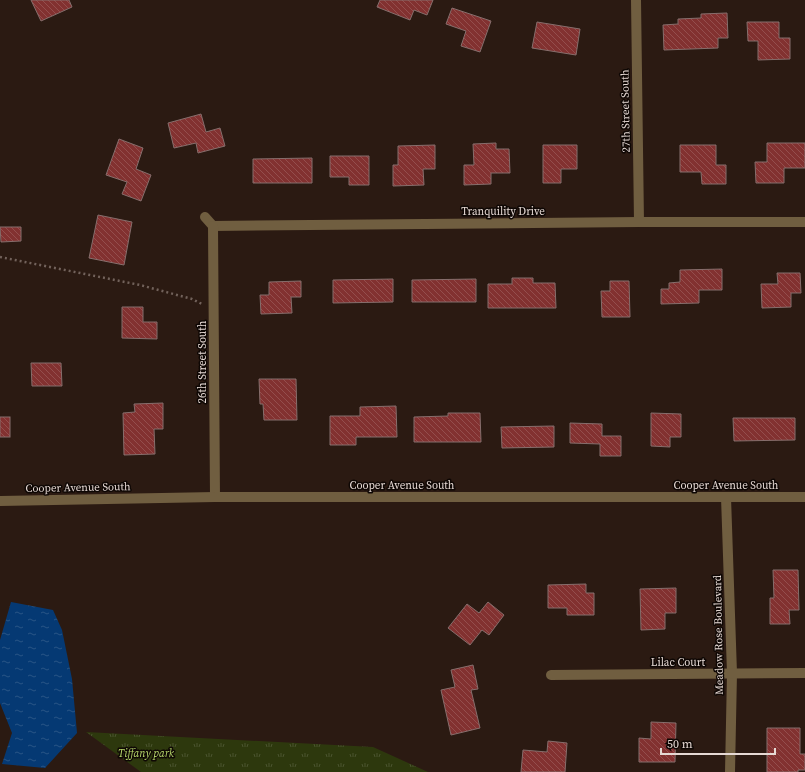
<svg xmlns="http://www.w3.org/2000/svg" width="805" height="772" viewBox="0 0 805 772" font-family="'Source Serif 4',serif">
  <defs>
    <pattern id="park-tufts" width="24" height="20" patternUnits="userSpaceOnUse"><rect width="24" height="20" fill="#2d380d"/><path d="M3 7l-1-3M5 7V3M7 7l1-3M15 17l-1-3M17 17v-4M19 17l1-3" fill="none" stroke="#4b542f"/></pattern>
    <pattern id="water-ripples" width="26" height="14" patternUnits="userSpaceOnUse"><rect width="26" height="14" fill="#053973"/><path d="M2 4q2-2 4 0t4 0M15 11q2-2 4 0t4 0" fill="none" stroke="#295586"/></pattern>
    <pattern id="building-back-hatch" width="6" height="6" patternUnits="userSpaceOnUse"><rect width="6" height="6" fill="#823130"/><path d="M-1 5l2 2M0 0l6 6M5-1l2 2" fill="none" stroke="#944e4d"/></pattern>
  </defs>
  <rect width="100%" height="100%" fill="#2b1a12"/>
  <!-- park -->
  <polygon fill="url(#park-tufts)" points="86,732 373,747 428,772 141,772"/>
  <!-- water -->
  <polygon fill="url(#water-ripples)" points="11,602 53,610 62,630 72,679 77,733 45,768 2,764 12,733 0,703 0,640"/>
  <!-- building -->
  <g fill="url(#building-back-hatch)" stroke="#866e6c">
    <polygon points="31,0 69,0 72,7 41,21"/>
    <polygon points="380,0 433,0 427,15 414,10 410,20 377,7"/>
    <polygon points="452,8 491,21 480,52 461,46 466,31 446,24"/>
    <polygon points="727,13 728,38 718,38 718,48 664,50 663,25 678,24 678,19 701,18 701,14"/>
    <polygon points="537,22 580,29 576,55 532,48"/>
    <polygon points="747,22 779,22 779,38 790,38 790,59 758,60 758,41 748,41"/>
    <polygon points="201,114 206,132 220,128 225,146 198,153 196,143 174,148 168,123"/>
    <polygon points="119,139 143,148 136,169 151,175 141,201 122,194 127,182 106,175"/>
    <polygon points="496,143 496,149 509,149 510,173 491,173 491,184 464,185 464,165 474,165 473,144"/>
    <polygon points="767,143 805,143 805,168 784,168 784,183 756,183 755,162 767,162"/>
    <polygon points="435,145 435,169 423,169 424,185 393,186 393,165 398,165 398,146"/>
    <polygon points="543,145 577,145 577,169 561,169 561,183 543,183"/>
    <polygon points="680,145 716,145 716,165 726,165 726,184 702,184 701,172 680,172"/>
    <polygon points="330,156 369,156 369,185 349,185 349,177 330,177"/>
    <polygon points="312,158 312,183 253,183 253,159"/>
    <polygon points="98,215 132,222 124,265 89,258"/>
    <polygon points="0,227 21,227 21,241 1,242"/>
    <polygon points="722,269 722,290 699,290 699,303 661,304 661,289 669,289 669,283 680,282 680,270"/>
    <polygon points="777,273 800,273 801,293 791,293 791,307 762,308 761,284 778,284"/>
    <polygon points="512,278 533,278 533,283 555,283 556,308 488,308 488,284 512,284"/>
    <polygon points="393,279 393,302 333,303 333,280"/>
    <polygon points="476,279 476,302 412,302 412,280"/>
    <polygon points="301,281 301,297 291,297 292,313 261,314 260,295 269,295 269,282"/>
    <polygon points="610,281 629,281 630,317 602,317 601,291 610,291"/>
    <polygon points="122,307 143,307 143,322 157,322 157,339 122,338"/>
    <polygon points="31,363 61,363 62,386 32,386"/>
    <polygon points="259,379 296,379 297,420 264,420 263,404 260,404"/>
    <polygon points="163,403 163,429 154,429 155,454 124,455 123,413 135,412 134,404"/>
    <polygon points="396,406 397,437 356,437 356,445 330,445 330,416 360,416 360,407"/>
    <polygon points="448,413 480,413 481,442 414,442 414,417 448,416"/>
    <polygon points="651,413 681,414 681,437 670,437 670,447 651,446"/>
    <rect x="0" y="417" width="10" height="20"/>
    <polygon points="733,418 795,418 795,440 734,441"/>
    <polygon points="570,423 602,424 602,436 621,436 621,456 600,456 600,444 570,443"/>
    <polygon points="554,426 554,447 502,448 501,427"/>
    <polygon points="773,570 798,570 799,610 789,610 790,624 770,624 770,598 774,598"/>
    <polygon points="586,584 586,593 594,593 594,615 567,615 567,608 548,608 548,585"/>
    <polygon points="676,588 676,613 665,613 665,629 641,630 640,589"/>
    <polygon points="488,602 504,615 489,635 482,630 470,645 448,628 467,604 479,613"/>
    <polygon points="473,665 478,689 471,690 480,728 451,735 441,690 455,687 451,670"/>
    <polygon points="651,722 676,723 675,762 639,762 639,738 651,739"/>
    <polygon points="767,728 800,728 800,754 805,754 805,770 798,770 798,772 767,772"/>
    <polygon points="548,741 567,743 565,772 521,772 523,750 547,752"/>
  </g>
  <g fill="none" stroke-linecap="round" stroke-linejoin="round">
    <!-- path -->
    <polyline stroke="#72625b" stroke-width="2.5" stroke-dasharray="2 3" stroke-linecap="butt" points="0,257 140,285 192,299 202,304"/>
    <!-- minor -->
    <g stroke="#705e40" stroke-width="10">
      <polyline points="636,0 639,222"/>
      <polyline points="205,217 213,226 639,222 805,222"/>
      <polyline points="213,226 215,497"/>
      <polyline points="726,497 732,673 730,772"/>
      <polyline points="0,501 215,497 805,497"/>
      <polyline points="551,675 805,673"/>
    </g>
  </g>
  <g text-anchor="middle" stroke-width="3" stroke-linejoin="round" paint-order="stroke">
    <!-- street labels -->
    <g font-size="11" fill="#e6d9d4" stroke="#0e0704">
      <text transform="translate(625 111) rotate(-91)" y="4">27th Street South</text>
      <text x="503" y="215">Tranquility Drive</text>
      <text transform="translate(202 362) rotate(-90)" y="4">26th Street South</text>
      <text x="402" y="489">Cooper Avenue South</text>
      <text x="726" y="489">Cooper Avenue South</text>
      <text transform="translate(78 487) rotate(-1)" y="4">Cooper Avenue South</text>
      <text transform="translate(718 635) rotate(-91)" y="4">Meadow Rose Boulevard</text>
      <text x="678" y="666">Lilac Court</text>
    </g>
    <!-- park labels -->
    <g font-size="11" font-style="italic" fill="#b9da6c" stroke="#0e0704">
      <text x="146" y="757">Tiffany park</text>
    </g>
  </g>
  <!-- scale -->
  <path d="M661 748v6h114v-6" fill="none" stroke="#e6d9d4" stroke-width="2"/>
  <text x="667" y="748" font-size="12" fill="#e6d9d4" stroke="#0e0704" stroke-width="3" paint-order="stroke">50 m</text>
</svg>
